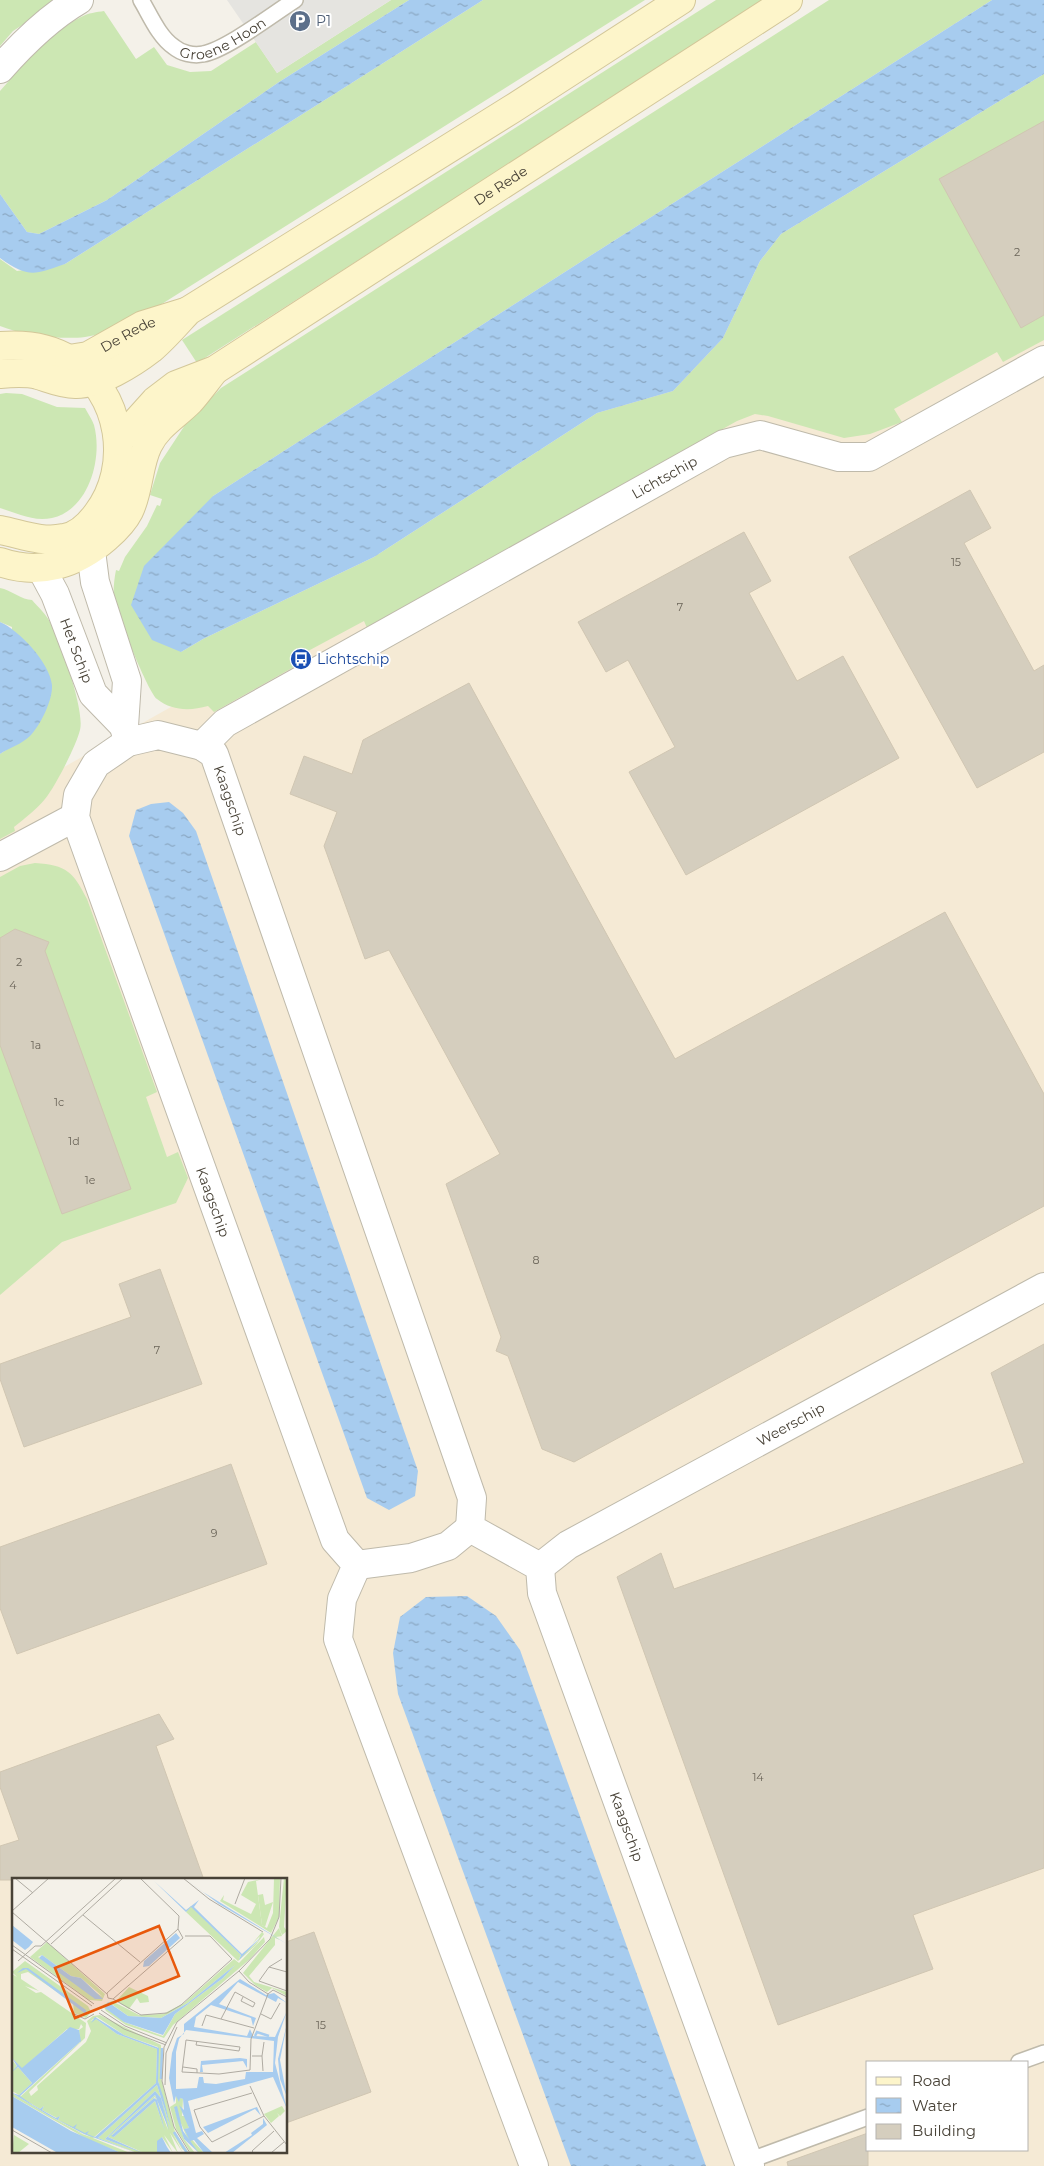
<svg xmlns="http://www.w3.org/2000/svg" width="1044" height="2166" viewBox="0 0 1044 2166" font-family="Montserrat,sans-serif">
  <defs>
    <pattern id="water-ripples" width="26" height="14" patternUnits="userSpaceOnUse" patternTransform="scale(1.25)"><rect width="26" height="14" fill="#a7ccef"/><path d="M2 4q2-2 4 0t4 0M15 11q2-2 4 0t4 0" fill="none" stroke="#8aa7c2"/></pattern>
  </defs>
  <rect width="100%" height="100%" fill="#f4f1e9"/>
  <!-- commercial -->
  <path fill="#f5ead5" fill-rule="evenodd" d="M1044 90V2166H0V803L267 653ZM14 1880H286V2152H14ZM868 2062H1028V2150H868Z"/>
  <!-- grass -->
  <g fill="#cce7b3">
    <polygon points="0,0 61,0 13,31 0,46"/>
    <path d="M391 0H409L279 82 107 200 39 234 27 232 0 194V91C24 64 48 34 81 17 88 13 97 12 104 11L136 59 154 47 167 65 190 72 211 71 256 42 277 73Z"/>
    <path d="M483 0H645L130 324C115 328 100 335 85 337 61 340 22 335 0 326V259L17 271 65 264Z"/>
    <polygon points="716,0 766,0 197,363 182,340"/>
    <path d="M829 0H992L213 496 181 652 203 639 374 557 597 413 673 391 723 338 760 261 781 234 1044 74V340L1003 362 997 352 894 409 902 422 870 434 844 438 768 416 755 414 737 421 367 628 364 621 295 658 299 664 214 712 208 706C190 711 172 711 157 699 148 692 117 614 114 601 113 591 114 580 116 570L119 571 125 557 147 526 157 505 160 506 162 499 150 495 160 463 185 425 221 388Z"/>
    <path d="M6 393 22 394 57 407 85 408C88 414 92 419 94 425 103 458 89 510 52 518 33 522 17 513 0 508V394Z"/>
    <path d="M0 588C11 590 22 600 32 600 38 607 47 615 51 624 61 643 85 711 80 730 76 746 55 787 45 799 36 810 25 818 14 827L15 831 0 839V754L6 750 12 627 0 622Z"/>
    <path d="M35 863C67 865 73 872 87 899L157 1092 146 1097 167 1157 178 1152 188 1178 176 1203 62 1242 0 1295V877L20 866Z"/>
  </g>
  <!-- parking -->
  <polygon fill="#e5e4e0" points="227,0 391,0 277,73"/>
  <!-- water -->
  <g fill="url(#water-ripples)">
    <path d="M409 0H483L65 264C34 275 28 278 0 258V194L27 232 39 234 107 200 279 82Z"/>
    <polygon points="992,0 1044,0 1044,74 781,234 760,261 723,338 673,391 597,413 374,557 203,639 181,652 152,640 131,605 144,566 213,496"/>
    <path d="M0 622C19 630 50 663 52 685 53 700 40 726 30 736 22 744 9 748 0 754Z"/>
    <polygon points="169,802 183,813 196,831 418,1471 415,1496 389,1510 367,1498 129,836 136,810 151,804"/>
    <polygon points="467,1596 496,1616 520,1650 706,2166 571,2166 398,1694 393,1653 400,1617 426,1597"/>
  </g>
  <!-- building -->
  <g fill="#d5cebe" stroke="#d0c6b2">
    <polygon points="1044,121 1044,315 1021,328 939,179"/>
    <polygon points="970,490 991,528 964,543 1034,671 1044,665 1044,752 977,788 849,557"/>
    <polygon points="744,532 771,581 749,593 797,681 843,656 899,758 686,875 629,772 675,747 628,660 606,672 578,622"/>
    <polygon points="469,683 675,1059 945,912 1044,1094 1044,1206 574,1462 542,1449 508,1356 496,1351 501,1337 446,1184 500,1154 389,950 365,959 324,846 337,812 290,794 304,756 352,774 363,740"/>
    <polygon points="15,929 49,942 45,951 131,1189 62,1214 0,1045 0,938"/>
    <polygon points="160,1269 202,1384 24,1447 0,1379 0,1364 131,1317 119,1284"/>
    <polygon points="1044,1344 1044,1868 913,1915 933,1969 778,2025 617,1577 661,1553 674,1589 1024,1463 991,1373"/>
    <polygon points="231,1464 267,1564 17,1654 0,1608 0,1547"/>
    <polygon points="159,1714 174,1739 156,1746 204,1880 0,1880 0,1846 19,1840 0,1787 0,1772"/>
    <polygon points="314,1932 371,2092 286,2123 286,1942"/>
    <polygon points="868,2133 868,2166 788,2166 787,2162"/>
  </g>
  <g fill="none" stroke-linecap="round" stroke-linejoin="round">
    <!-- service casing -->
    <g stroke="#bfbaab" stroke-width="18">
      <g id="service">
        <path id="s1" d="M141 0C150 15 159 37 174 47 181 53 193 56 203 54 226 50 273 14 295 0"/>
        <polyline points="1019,2062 1044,2053"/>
        <polyline points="748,2161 868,2117"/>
      </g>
    </g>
    <!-- minor casing -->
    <g stroke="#bfbaab" stroke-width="30">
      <g id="minor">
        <path d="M0 69C23 43 48 18 79 0"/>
        <polyline points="91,551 95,582 127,681 124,726 128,742"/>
        <path id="s2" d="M41 568 55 594 93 694 124 726"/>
        <path id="s3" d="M202 746 225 723 724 444 760 435 839 457H869L1044 360"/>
        <polyline points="0,857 75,817"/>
        <polyline points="357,1565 411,1558 448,1546 470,1528"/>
        <path id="s4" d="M540 1567 568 1545 1044 1287"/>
        <path id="s5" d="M534 2166 338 1639 342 1599 357 1565 335 1540 75 817 78 795 96 764 128 742 158 735 202 746 214 754 472 1498 470 1528 540 1567 542 1593 750 2166"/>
      </g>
    </g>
    <!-- secondary casing -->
    <g stroke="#d3c799" stroke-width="30">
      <g id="secondary">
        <path d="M0 346C23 344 49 347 70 360 122 392 133 467 97 514 89 525 77 536 64 538 42 543 21 534 0 530"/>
        <path id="s6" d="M69 359 88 356 143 325 185 312"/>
        <path d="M0 374C12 373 26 372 38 375 51 379 62 384 75 384 98 385 133 363 151 349 164 338 176 324 188 311L512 109 681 0"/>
        <path id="s7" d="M119 441 155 401 176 385 215 370 788 0"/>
        <path d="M0 562C40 576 76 564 106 538 114 531 124 521 129 511 139 491 138 465 148 445 157 426 175 416 190 401 198 392 206 381 214 371"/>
      </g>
    </g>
    <!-- service -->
    <use href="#service" stroke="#fff" stroke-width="15"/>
    <!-- minor -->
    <use href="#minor" stroke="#fff" stroke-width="28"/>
    <!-- secondary -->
    <use href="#secondary" stroke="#fdf5ca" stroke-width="28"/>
  </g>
  <!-- icons -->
  <defs>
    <g id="parking-disc" transform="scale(1.125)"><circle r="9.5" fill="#5c6f8a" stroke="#fff"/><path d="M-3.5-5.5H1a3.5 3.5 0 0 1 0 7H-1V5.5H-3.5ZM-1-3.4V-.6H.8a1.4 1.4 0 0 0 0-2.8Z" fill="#fff"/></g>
    <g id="bus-disc" transform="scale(1.125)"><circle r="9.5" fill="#1a4fb4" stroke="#fff"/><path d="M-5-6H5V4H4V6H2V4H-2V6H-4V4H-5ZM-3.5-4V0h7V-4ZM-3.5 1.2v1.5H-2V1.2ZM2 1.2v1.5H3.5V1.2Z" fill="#fff"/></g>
  </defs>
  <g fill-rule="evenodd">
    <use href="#parking-disc" x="300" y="21"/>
    <use href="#bus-disc" x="301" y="659"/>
  </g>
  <g text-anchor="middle" stroke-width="4" stroke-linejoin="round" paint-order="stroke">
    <!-- number labels -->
    <g font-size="11" fill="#6b6559">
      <text x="1017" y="256">2</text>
      <text x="956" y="566">15</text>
      <text x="680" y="611">7</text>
      <text x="19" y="966">2</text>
      <text x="13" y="989">4</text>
      <text x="36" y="1049">1a</text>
      <text x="59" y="1106">1c</text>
      <text x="74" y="1145">1d</text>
      <text x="90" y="1184">1e</text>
      <text x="536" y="1264">8</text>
      <text x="157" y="1354">7</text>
      <text x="214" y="1537">9</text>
      <text x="758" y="1781">14</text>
      <text x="321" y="2029">15</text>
    </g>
    <!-- service labels -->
    <g font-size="14" fill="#4e5e75" stroke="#fff" text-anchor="start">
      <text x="316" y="26">P1</text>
    </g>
    <!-- street labels -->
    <g font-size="14" fill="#484237" stroke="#fff">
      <text dy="5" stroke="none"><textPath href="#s1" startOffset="112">Groene Hoon</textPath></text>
      <text dy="5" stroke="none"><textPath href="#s7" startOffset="462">De Rede</textPath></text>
      <text dy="5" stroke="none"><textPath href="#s6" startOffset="65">De Rede</textPath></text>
      <text dy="5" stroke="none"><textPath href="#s3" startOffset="536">Lichtschip</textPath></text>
      <text dy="5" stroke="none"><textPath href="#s2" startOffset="90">Het Schip</textPath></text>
      <text dy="5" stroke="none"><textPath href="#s5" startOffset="1678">Kaagschip</textPath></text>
      <text transform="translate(213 1202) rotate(70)" y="5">Kaagschip</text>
      <text dy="5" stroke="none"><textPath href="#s4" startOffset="289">Weerschip</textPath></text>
      <text dy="5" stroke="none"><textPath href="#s5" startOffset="2801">Kaagschip</textPath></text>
    </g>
    <!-- transit labels -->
    <g font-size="14" fill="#164399" stroke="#fff" text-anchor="start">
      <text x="317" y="664">Lichtschip</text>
    </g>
  </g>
  <!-- overview -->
  <g transform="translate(12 1878)">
    <rect width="275" height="275" fill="#f4f1e9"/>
    <path d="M262 0H268L267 39 259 55 208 23 212 17 211 22 239 36 244 26 229 17 236 4 250 1 244 3 250 47 255 50 261 35ZM272 0H275L272 49 275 53 270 57 267 49ZM179 28 229 77 227 81 246 63 248 58 240 66 250 54 252 56 244 67 226 83 174 34ZM267 50 270 58 264 59 268 62 263 60V67L237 98 242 104 275 114V118L260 110 255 114 243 107 231 95ZM252 59 253 64 238 81 161 147 152 160 114 147 94 133 91 127 100 123 127 137 151 136 172 125 222 81 227 85ZM223 87 211 100 163 136 151 158 112 144 98 125 116 138 149 140 176 125ZM35 64 93 116 90 123 77 122 18 79ZM30 77 59 98 69 100 91 119 26 79ZM13 83 76 128 79 134 74 140 62 135 61 125 16 94 9 96V101L27 113 13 108 24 115 29 114 74 145 73 160 17 214 19 218 26 212 25 208 74 164 79 153 75 143 81 138 88 137 149 167V200L163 254 177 275 170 271 160 254 171 275 158 255 166 275 152 257 161 275 150 259 145 265V275H125L86 260 145 207 159 251 146 203V169L112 157 85 139 78 143 84 141 105 156 145 171 144 205 81 260 118 275H109L75 261 0 218V215L36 237 71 256 64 254 79 259 46 242 48 238 45 240 30 232 32 228 28 231 8 219 68 164 67 152 71 149 69 146 67 151H55L10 191 0 180V96L5 99 0 94ZM143 213 149 220 156 252 143 217 96 259 130 274 93 261ZM143 219 153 253 143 223 102 259 100 257ZM117 109 136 118 137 124 128 125 125 120 117 131 104 123ZM0 182 5 188 3 191 6 189 20 205 7 217 0 213ZM164 218 171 221 170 238H173L177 250 173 251 174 255 192 275H187L177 264 162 229 172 261 183 275H179L164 251 158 229 164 225ZM270 228 273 233 268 238 265 235 267 238 259 245 252 236ZM2 257 17 266 6 275H0Z" fill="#cce7b3" fill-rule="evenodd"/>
    <path d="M251 16 253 27 261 24 253 49 250 47 246 17Z" fill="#cce7b3"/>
    <path d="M172 0 191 14 275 66 207 26ZM142 3 174 32 187 22 182 29 230 76 249 59 227 82 229 77 179 29 174 34ZM0 47 21 64 17 69 13 72 0 62ZM164 55 168 60 137 88 131 89 132 83ZM30 77 59 98 69 100 91 121H83L27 80ZM223 87 211 100 163 136 151 157 112 144 93 130 96 124 116 138 149 140 176 125ZM11 90H16L74 132 75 137 14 91 5 95ZM228 101 254 117 262 115 275 125 266 120 264 124 226 104 207 126 244 140 241 148 239 140 199 127 184 139 182 149 235 158 238 151 241 158 263 159 275 133 266 159 263 185 275 231 261 199 176 223 184 255 190 253 192 256 185 260 201 275H192L182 262 178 263 172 251 177 250 167 227 172 232 171 221 168 220 167 224 164 218 162 225 157 200 160 175 165 160 172 156V146ZM174 152 262 163 261 194H234L233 201 204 206 192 205 191 199H187L185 210 164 211V174L167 161ZM83 139 112 157 147 170 146 203 151 218 159 251 145 207 86 260 125 275 72 256 36 237 0 215 7 217 20 205 6 189 0 194 5 188 0 180 10 190 58 149 67 152 69 163 8 218 21 227 28 231 32 228 30 232 44 240 48 238 46 242 61 249 65 246 63 250 73 255 77 253 75 256 83 259 144 205 145 171 105 156 84 141 79 145ZM275 146 268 182 275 219 268 201 266 181ZM228 180 235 181V190L231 183 190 187 191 194H188L189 183ZM143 213 149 220 157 252 143 217 96 259 131 275 93 261ZM0 218 59 253 109 275 44 274 0 249ZM142 220 145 222 153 253 143 223 102 259 99 258ZM165 228 171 253 187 275 172 261 165 241 162 229ZM245 229 249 238 243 231 196 255 191 249ZM251 240 255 247 220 275H212L240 257 239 255 251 246ZM150 259 155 269 159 275H145V263Z" fill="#a7ccef" fill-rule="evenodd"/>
    <path fill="none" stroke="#a7ccef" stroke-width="2.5" d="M243 158 245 154 257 158M149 201 150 170M162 254 175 275"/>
    <path fill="none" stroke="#afaba2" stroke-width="1" d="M3 0 21 15M128 0 167 38 166 51M171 0 197 21 251 54M223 26 233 0M0 33 37 0M0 34 95 116M71 37 128 84M166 51 171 60 101 121 96 120 95 115ZM39 66 111 0M0 67 82 126M0 71 80 128M270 81 257 89 275 94M6 83 23 68H29L104 0M257 89 247 103 275 113M227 93 237 104 256 116M101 121 129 137 155 135 169 127 220 81 198 58H173M89 132 113 148 155 165M60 135 73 141 82 136M87 135 112 151 154 167M249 136 259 141 268 125M209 141 223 114 243 125 241 129 229 123 231 119M190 148 194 137 242 150M185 163 184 167 227 173 228 169 174 162 170 194 207 196 238 192 239 161 256 116 261 112 275 119M240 178H250L252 164M250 178 251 193M171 189 185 191V195M153 207 154 175 165 149M238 208 252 238 275 267M240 215 182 232 188 249 200 264 252 238M0 252 40 275M178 275 162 249 150 203 152 169 165 144 227 93 258 61 267 39 269 0M242 275 240 273 262 253M259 275 272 264"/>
    <path fill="#e8590c" fill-opacity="0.15" stroke="#e8590c" stroke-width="2.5" d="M147 48 167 98 63 140 43 90Z"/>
    <rect width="275" height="275" fill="none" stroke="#484237" stroke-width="2.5"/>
  </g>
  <!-- legend -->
  <rect x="866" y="2061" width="162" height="90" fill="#ffffff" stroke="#b6b3af"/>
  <rect x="876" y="2077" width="25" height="8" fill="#fdf5ca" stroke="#b6b3af"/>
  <text x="912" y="2086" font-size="15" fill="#484237">Road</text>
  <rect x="876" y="2098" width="25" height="15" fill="url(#water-ripples)" stroke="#b6b3af"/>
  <text x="912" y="2111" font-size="15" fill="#484237">Water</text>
  <rect x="876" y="2124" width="25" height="15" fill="#d5cebe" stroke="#b6b3af"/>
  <text x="912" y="2136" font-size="15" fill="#484237">Building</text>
</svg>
